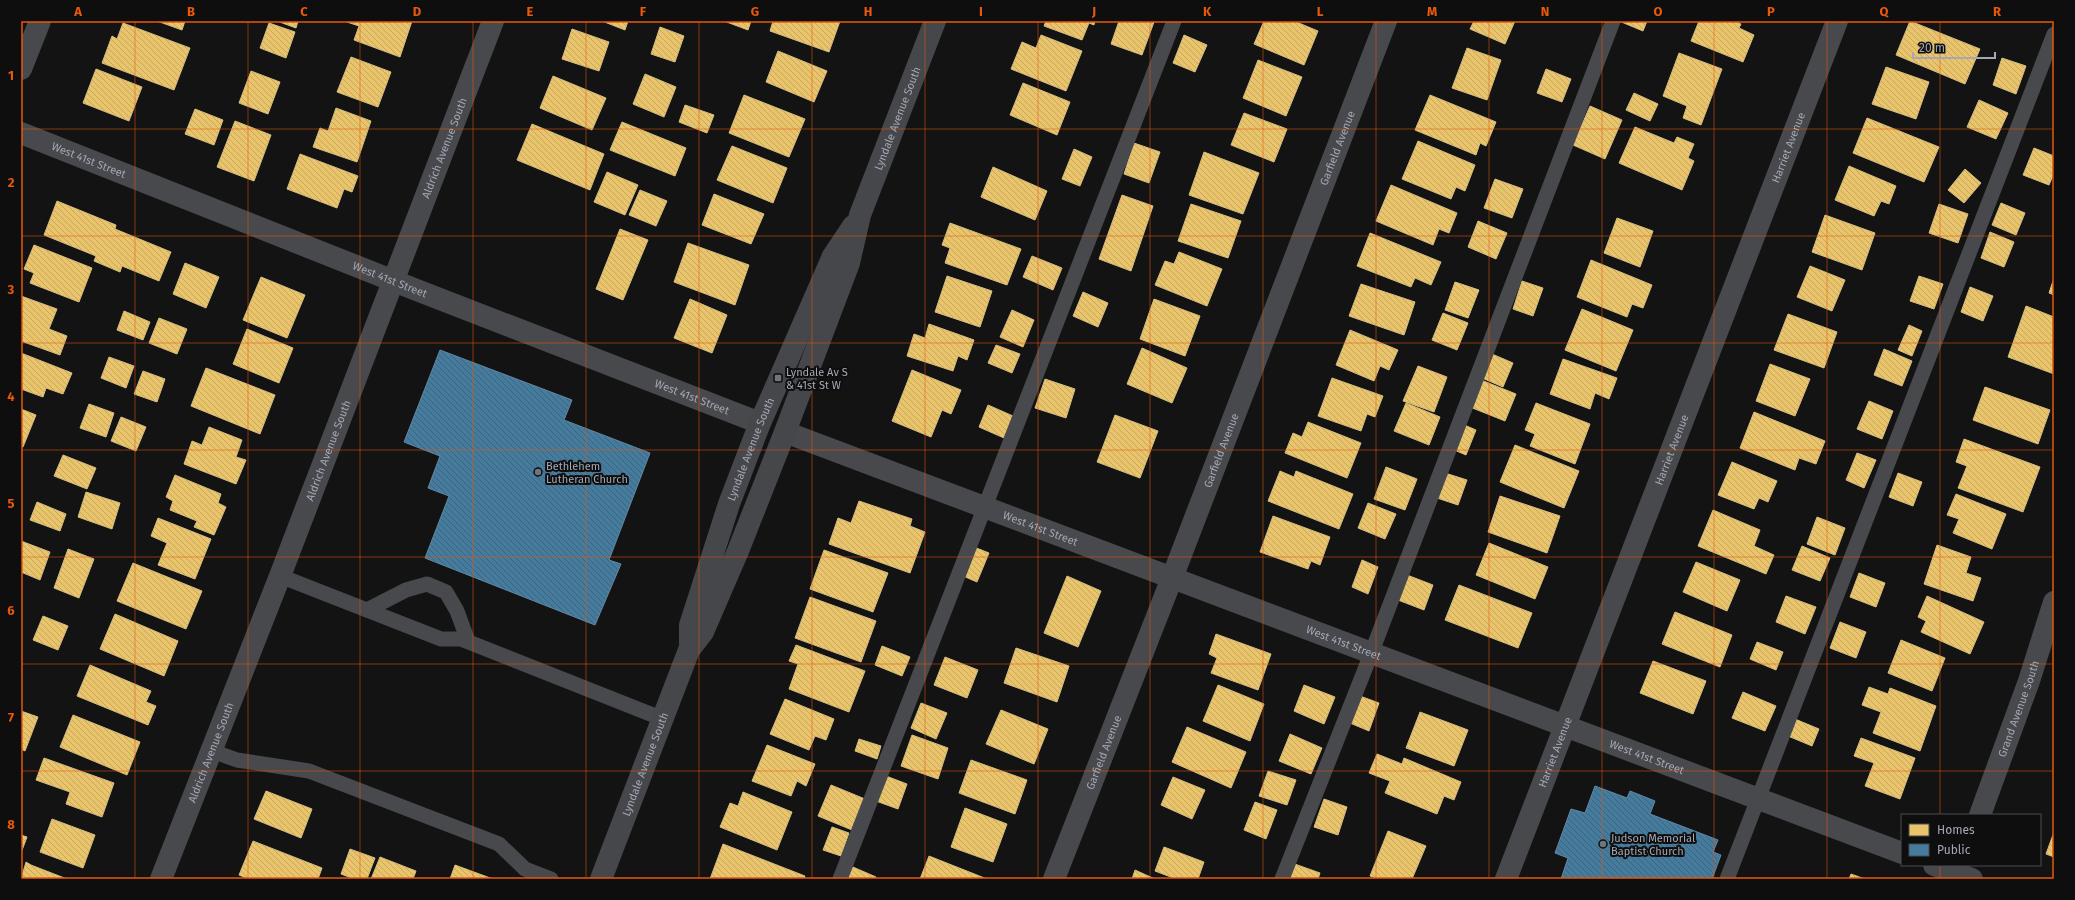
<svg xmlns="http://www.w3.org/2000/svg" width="2075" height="900" viewBox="0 0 2075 900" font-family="'Fira Sans',sans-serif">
  <defs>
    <pattern id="homes-back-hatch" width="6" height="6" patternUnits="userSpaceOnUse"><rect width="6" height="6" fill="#e9c46a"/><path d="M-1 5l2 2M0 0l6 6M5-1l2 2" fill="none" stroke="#c4a760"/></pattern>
    <pattern id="public-back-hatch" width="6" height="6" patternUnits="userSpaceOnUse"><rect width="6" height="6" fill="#457b9d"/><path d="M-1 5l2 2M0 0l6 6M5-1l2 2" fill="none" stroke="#3f657e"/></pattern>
  </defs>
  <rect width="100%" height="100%" fill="#131314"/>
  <!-- homes -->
  <g fill="url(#homes-back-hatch)" stroke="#d4bc80">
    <polygon points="157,21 185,21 182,30"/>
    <polygon points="277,21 298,21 296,28"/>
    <polygon points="412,21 400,57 354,40 359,26 347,22"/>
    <polygon points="602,21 628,21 625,30"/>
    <polygon points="724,21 751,21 748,30"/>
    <polygon points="773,21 840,21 829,52 770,31"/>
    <polygon points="1046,21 1095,21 1094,25 1089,23 1082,40 1044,26"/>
    <polygon points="1119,21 1154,22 1142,55 1111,44"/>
    <polygon points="1264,21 1294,21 1318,31 1304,65 1254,44"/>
    <polygon points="1474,21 1515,21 1505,44 1470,29"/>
    <polygon points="1619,21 1647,21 1643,31"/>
    <polygon points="1699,21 1734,21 1741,24 1739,28 1754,35 1743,62 1691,41"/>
    <polygon points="1910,21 1980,49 1965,84 1896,55"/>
    <polygon points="123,23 190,48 174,90 102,63 112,36 117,39"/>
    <polygon points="269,23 295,32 286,58 260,48"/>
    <polygon points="660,27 684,36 675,62 651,54"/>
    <polygon points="572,29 609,42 599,71 562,59"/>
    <polygon points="1041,35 1082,51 1066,91 1011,69 1022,42 1036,48"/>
    <polygon points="1184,35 1207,45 1195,72 1173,63"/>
    <polygon points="1467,48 1501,60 1487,100 1452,88"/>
    <polygon points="778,51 827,71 814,102 766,82"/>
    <polygon points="1679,53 1722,69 1701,125 1683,118 1687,106 1663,96"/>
    <polygon points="351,57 391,72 378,107 337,92"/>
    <polygon points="2002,58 2026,66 2016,94 1993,85"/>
    <polygon points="1258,60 1302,77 1286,116 1243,98"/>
    <polygon points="1886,67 1929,82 1916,119 1872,104"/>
    <polygon points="96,69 142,87 129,121 83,103"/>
    <polygon points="1546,69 1571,79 1562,102 1537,93"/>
    <polygon points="251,71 280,82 268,114 239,103"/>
    <polygon points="645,74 676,87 664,117 633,104"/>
    <polygon points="553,76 606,98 592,130 540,108"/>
    <polygon points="1023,83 1070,102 1057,135 1010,115"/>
    <polygon points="1634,93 1658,104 1650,121 1626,110"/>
    <polygon points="744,95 805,119 789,157 729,133"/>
    <polygon points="1430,95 1496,122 1486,146 1480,143 1476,155 1415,130"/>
    <polygon points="1979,100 2008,113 1996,139 1967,127"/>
    <polygon points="685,105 714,115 707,133 679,122"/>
    <polygon points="1590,106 1622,120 1605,159 1573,145"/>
    <polygon points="336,108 371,121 357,162 313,147 320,128 328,131"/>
    <polygon points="195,109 223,120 214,145 185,134"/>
    <polygon points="1244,113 1287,129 1274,162 1231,145"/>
    <polygon points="1867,118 1939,147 1924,182 1853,153"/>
    <polygon points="235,121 271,135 254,181 217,167"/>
    <polygon points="622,122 686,148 675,176 610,150"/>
    <polygon points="532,124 604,154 590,190 517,160"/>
    <polygon points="1635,127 1674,143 1677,137 1694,144 1688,158 1694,161 1682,190 1619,163"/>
    <polygon points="1418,141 1475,165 1465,191 1456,187 1451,199 1402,179"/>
    <polygon points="1134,143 1160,152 1149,183 1124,174"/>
    <polygon points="732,146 787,168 773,203 717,180"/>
    <polygon points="2034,148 2054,156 2054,173 2049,185 2023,175"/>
    <polygon points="1074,149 1092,157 1080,186 1062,179"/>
    <polygon points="1204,152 1259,173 1243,214 1189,195"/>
    <polygon points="300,154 358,176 352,192 344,189 337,208 287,189"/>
    <polygon points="1849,166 1896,186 1889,204 1881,201 1874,216 1835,200"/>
    <polygon points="993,167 1047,191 1035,220 981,197"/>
    <polygon points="1965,169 1981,183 1964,203 1948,190"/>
    <polygon points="607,172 638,185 625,215 594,202"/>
    <polygon points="1495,179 1523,189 1512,218 1484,208"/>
    <polygon points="1391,185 1457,213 1449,233 1439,229 1433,245 1376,221"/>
    <polygon points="640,190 667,201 656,226 629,215"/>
    <polygon points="714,194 764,214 751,244 702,225"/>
    <polygon points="1122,195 1153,206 1131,271 1099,259"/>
    <polygon points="57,201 116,225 115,229 171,252 159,281 122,266 120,272 94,261 96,256 44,235"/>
    <polygon points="2001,203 2025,213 2016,235 1992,225"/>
    <polygon points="1191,204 1241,221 1228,258 1178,241"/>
    <polygon points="1939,204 1968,214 1958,243 1929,233"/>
    <polygon points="1825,215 1875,233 1862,270 1812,252"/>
    <polygon points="1617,218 1653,231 1640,267 1604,253"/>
    <polygon points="1478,221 1507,233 1496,259 1468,247"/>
    <polygon points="950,223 1021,249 1007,285 945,263 950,248 942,245"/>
    <polygon points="620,229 648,240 623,300 596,289"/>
    <polygon points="1990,232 2014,242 2004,267 1981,258"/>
    <polygon points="1370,233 1441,262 1431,285 1415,278 1411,287 1357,266"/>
    <polygon points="688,243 749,265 735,305 674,282"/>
    <polygon points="34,245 92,268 79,302 30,283 34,273 24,269"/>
    <polygon points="1179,252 1222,269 1207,306 1155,285 1165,261 1174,264"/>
    <polygon points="1032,256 1062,268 1053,290 1023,277"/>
    <polygon points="1591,260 1652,285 1643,308 1632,304 1627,317 1577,297"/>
    <polygon points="185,263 219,277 206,308 173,294"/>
    <polygon points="1810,266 1845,280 1832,311 1797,297"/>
    <polygon points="947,276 992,291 980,327 935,312"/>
    <polygon points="1919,276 1943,284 1934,309 1910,301"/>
    <polygon points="261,277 305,295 287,338 243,320"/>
    <polygon points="2054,278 2054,295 2049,293"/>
    <polygon points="1522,281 1543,288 1533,316 1513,309"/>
    <polygon points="1455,282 1479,290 1468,318 1445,310"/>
    <polygon points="1361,284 1415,302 1404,335 1349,316"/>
    <polygon points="1970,287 1993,296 1983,321 1961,312"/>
    <polygon points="1083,292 1108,303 1098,327 1073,316"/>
    <polygon points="21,296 57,309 49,329 67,336 60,355 21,341"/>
    <polygon points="690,299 727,315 712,353 674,338"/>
    <polygon points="1154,299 1200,316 1185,356 1140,339"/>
    <polygon points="2026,306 2054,317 2054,374 2008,357"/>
    <polygon points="1582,309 1633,330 1616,371 1565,350"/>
    <polygon points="1012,310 1034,320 1023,347 1000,337"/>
    <polygon points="124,311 150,322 143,340 117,330"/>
    <polygon points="1443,313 1468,323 1457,350 1432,340"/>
    <polygon points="1788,314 1837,332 1824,368 1774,350"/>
    <polygon points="159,318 187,329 177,354 149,343"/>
    <polygon points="929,324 974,340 967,360 958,356 953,371 907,356 914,334 925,338"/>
    <polygon points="1909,325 1922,331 1912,356 1898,350"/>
    <polygon points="247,329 293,348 279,383 233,364"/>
    <polygon points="1350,330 1398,350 1389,370 1380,366 1374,381 1336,365"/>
    <polygon points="996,345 1020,354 1012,373 988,363"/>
    <polygon points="1142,348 1187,368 1172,403 1127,384"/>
    <polygon points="1884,349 1912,361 1902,386 1874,375"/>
    <polygon points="21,353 72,373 63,394 46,388 43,397 21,389"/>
    <polygon points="1492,354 1513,363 1503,387 1482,378"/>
    <polygon points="109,357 134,366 126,388 101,378"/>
    <polygon points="1563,359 1617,378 1609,399 1595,393 1590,409 1550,394"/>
    <polygon points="1770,364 1810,379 1795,416 1756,401"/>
    <polygon points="1418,366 1447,377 1434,412 1403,401"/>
    <polygon points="206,368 275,395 260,434 191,406"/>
    <polygon points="912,370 961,390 951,414 942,410 931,437 892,421"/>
    <polygon points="143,371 165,379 157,402 134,394"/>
    <polygon points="1332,378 1383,396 1375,417 1367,414 1361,431 1318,416"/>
    <polygon points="1045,379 1075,389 1066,418 1035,408"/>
    <polygon points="1481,380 1516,394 1505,421 1470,407"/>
    <polygon points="1985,387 2050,410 2038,444 1973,420"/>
    <polygon points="1869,401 1893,411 1882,439 1857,429"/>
    <polygon points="1406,403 1440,417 1429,445 1394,431"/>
    <polygon points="1536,403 1590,424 1575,464 1530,446 1535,434 1525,430"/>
    <polygon points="89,404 114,413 106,437 80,428"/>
    <polygon points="988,405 1013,416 1004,438 979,427"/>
    <polygon points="21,409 36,415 23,447 21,447"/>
    <polygon points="1754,412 1825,441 1816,464 1799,458 1795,470 1740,448"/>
    <polygon points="1115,415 1158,431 1140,478 1097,462"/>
    <polygon points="121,417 146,427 136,451 111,441"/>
    <polygon points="1308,422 1361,443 1347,478 1285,453 1293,433 1302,437"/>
    <polygon points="1462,424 1476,430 1466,455 1452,449"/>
    <polygon points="209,427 242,440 236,457 246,460 236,484 184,464 192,441 202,445"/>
    <polygon points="1964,439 2040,467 2023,512 1958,488 1967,466 1956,462"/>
    <polygon points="1515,445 1579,471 1564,508 1500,482"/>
    <polygon points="1857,453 1876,460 1864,488 1846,480"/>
    <polygon points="63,455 96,468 87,489 54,476"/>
    <polygon points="1732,462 1777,481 1768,502 1759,498 1754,509 1718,495"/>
    <polygon points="1386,467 1417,479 1405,510 1374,499"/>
    <polygon points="1280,471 1294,477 1296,471 1353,494 1339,529 1268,501"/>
    <polygon points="1445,473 1467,480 1458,505 1437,498"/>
    <polygon points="1898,473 1922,482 1913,506 1889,497"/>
    <polygon points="175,475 221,494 218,503 226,507 214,535 194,527 197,521 170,510 173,501 166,497"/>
    <polygon points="86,492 120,503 112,529 78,517"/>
    <polygon points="1956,494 2006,514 1992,549 1953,533 1959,519 1947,515"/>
    <polygon points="1500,496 1560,516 1547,553 1488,532"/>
    <polygon points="859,501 912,519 910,526 925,532 910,573 829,544 838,518 851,523"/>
    <polygon points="37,502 66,514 60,531 30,520"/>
    <polygon points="1368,503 1396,514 1385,539 1358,528"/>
    <polygon points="1713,510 1760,530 1754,546 1774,555 1766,574 1698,546"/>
    <polygon points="1273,516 1330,537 1320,565 1311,561 1308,569 1260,552"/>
    <polygon points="1817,517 1845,528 1835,555 1807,544"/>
    <polygon points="158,518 211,539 195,579 158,565 167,543 151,536"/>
    <polygon points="21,541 50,552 40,580 21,572"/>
    <polygon points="1489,543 1548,567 1535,599 1476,575"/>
    <polygon points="1937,545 1971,557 1966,573 1981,578 1973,601 1924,584"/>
    <polygon points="1802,546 1830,558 1820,581 1792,570"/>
    <polygon points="974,547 989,553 977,582 963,576"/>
    <polygon points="68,549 94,559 79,598 54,588"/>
    <polygon points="824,550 888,573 873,612 810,589"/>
    <polygon points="1362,560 1378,567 1368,594 1352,587"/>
    <polygon points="1696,562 1740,580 1727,611 1683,592"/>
    <polygon points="133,563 202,591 186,629 117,601"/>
    <polygon points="1859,573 1885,583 1876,607 1850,597"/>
    <polygon points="1407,575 1433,585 1424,610 1398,600"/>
    <polygon points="1067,576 1101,591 1078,647 1044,633"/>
    <polygon points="1459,585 1532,613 1518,648 1445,620"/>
    <polygon points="1786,596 1816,607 1805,634 1776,622"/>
    <polygon points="1927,596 1984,622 1970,654 1921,632 1926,621 1918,617"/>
    <polygon points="810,597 876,621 861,662 795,638"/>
    <polygon points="1675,612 1732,635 1720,667 1662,644"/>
    <polygon points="115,614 178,641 164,676 100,649"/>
    <polygon points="43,616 68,626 58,650 33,640"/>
    <polygon points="1840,622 1866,632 1856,658 1830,648"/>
    <polygon points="1216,634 1271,654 1258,690 1211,673 1217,658 1209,654"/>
    <polygon points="1901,640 1945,658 1932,691 1888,673"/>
    <polygon points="1757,642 1783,652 1776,670 1750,659"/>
    <polygon points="796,645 865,671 849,712 789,689 798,664 789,661"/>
    <polygon points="882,646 910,657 902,676 875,665"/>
    <polygon points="1016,648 1069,666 1057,702 1004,683"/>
    <polygon points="945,657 978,670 967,698 934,685"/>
    <polygon points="1653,661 1706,681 1693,714 1640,693"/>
    <polygon points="90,665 151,691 146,702 156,706 148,725 77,696"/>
    <polygon points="1218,685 1264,704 1250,741 1203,721"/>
    <polygon points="1304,685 1335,697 1324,724 1294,711"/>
    <polygon points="1869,687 1888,694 1890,688 1936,706 1920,751 1873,733 1881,712 1862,705"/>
    <polygon points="1743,692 1776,706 1765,731 1732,718"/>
    <polygon points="1360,696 1379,703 1369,731 1350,723"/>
    <polygon points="785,699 834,719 826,740 815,736 809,750 770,734"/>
    <polygon points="921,703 947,713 936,739 911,728"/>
    <polygon points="1001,710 1048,729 1034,764 986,744"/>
    <polygon points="21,711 38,717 25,751 21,749"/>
    <polygon points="1420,712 1468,730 1454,766 1406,748"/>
    <polygon points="73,715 140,742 127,775 60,747"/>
    <polygon points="1795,719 1819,729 1812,746 1788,736"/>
    <polygon points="1187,727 1246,752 1231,788 1172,762"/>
    <polygon points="1290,734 1322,748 1311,774 1279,761"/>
    <polygon points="912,735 948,748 938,779 901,766"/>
    <polygon points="1861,738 1915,758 1900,799 1865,786 1874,763 1854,756"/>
    <polygon points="859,739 881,746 877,759 855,751"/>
    <polygon points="767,745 815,764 806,786 797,781 791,796 752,781"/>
    <polygon points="1377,754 1402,764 1404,758 1461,782 1454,800 1444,796 1437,814 1385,793 1390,781 1369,773"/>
    <polygon points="44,758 114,783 102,817 66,804 70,792 36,780"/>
    <polygon points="971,760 1027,780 1015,814 959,793"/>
    <polygon points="1268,771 1296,780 1287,805 1259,796"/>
    <polygon points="886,776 907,784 898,809 876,801"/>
    <polygon points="1173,777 1205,790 1192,819 1161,805"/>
    <polygon points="831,785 865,799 852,830 818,816"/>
    <polygon points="266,791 312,809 301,838 254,819"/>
    <polygon points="743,792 792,812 777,850 720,827 730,803 738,806"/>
    <polygon points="1324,799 1347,807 1338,835 1314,827"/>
    <polygon points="1255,802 1277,810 1266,839 1244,830"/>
    <polygon points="965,808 1007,824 993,862 951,847"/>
    <polygon points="52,819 95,835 83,868 40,852"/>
    <polygon points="832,827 849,833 841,856 823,850"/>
    <polygon points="1388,831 1426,846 1412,879 1378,879 1370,876"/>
    <polygon points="2054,832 2054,857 2046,854"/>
    <polygon points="21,835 27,837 21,853"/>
    <polygon points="253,841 322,868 318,879 249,879 239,875"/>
    <polygon points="723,844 805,876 804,879 710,879"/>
    <polygon points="1164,847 1204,862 1198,879 1176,879 1155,871"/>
    <polygon points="350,849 375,858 367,879 354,879 341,874"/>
    <polygon points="929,856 987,879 920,879"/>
    <polygon points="380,857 416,871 413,879 371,879"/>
    <polygon points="26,862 31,865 67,879 21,879"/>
    <polygon points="1292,863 1320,873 1318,879 1286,879"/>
    <polygon points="455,865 493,879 450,879"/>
    <polygon points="853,867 876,877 876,879 847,879"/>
    <polygon points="1135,870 1155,879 1132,879"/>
    <polygon points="1851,874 1865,879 1849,879"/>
  </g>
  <!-- public -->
  <g fill="url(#public-back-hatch)" stroke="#6288a4">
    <polygon points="440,350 572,400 564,420 650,453 609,560 621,564 595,625 425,558 449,496 428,488 440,456 404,442"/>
    <polygon points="1595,786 1627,798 1630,791 1655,801 1650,814 1718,840 1713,852 1721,855 1712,879 1561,879 1568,858 1555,853 1571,809 1585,813"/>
  </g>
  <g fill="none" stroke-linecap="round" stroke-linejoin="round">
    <!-- lane -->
    <g stroke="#48494d" stroke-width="15">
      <polyline points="280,576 441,639 461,639 663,719"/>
      <polyline points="367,610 406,590 427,584 446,592 457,611 468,641"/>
      <polyline points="212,751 237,760 309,771 499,844 525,869 551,879"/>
      <polyline points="840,879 1174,21"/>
      <polyline points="1282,879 1371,654 1613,21"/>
      <polyline points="1727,879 2054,34"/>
    </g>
    <!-- street -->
    <g stroke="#48494d" stroke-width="22">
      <polyline points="21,69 40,21"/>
      <path id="s1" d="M21 133 414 289 760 423"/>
      <path id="s2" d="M785 432 1902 853"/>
      <path id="s3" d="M1980 815 2029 681 2054 602"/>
      <polyline points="1934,865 1972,879"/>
      <path id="s4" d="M161 879 280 576 493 21"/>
      <path id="s5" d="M1054 879 1172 578 1386 21"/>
      <path id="s6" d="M1506 879 1837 21"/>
    </g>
    <!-- secondary -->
    <g stroke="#46474b" stroke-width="22">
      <path id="s7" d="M690 645V625L729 504 760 423 833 256 853 226"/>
      <path id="s8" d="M601 879 689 650 703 632 738 551 785 432 849 263 860 215 935 21"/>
    </g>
  </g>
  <!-- grid -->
  <path fill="none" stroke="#e8590c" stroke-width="1" stroke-opacity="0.55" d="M135 21V879M248 21V879M360 21V879M473 21V879M586 21V879M699 21V879M812 21V879M925 21V879M1038 21V879M1150 21V879M1263 21V879M1376 21V879M1489 21V879M1602 21V879M1714 21V879M1827 21V879M1940 21V815M21 129H2054M21 236H2054M21 343H2054M21 450H2054M21 557H2054M21 664H2054M21 771H2054M1940 865V879"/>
  <!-- markers -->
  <g fill="#71747d" stroke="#0e0e0f" stroke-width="1.5">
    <rect x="774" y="374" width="8" height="8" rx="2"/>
    <circle cx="538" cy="472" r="4"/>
    <circle cx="1603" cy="844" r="4"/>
  </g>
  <g text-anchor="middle" stroke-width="4" stroke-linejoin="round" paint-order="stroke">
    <!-- street labels -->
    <g font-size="11" fill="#a4a8b5" stroke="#0e0e0f">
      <text dy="4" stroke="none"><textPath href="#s8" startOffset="818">Lyndale Avenue South</textPath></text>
      <text dy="4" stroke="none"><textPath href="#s4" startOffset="784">Aldrich Avenue South</textPath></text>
      <text dy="4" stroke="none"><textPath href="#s5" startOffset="784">Garfield Avenue</textPath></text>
      <text dy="4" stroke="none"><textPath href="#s6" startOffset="784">Harriet Avenue</textPath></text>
      <text dy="4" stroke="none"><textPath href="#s1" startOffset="73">West 41st Street</textPath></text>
      <text dy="4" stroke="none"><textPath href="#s1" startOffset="397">West 41st Street</textPath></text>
      <text dy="4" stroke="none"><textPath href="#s1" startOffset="721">West 41st Street</textPath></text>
      <text dy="4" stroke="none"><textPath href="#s7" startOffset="206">Lyndale Avenue South</textPath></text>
      <text dy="4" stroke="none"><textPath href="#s6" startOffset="460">Harriet Avenue</textPath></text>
      <text dy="4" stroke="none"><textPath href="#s4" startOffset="460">Aldrich Avenue South</textPath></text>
      <text dy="4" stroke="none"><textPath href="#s5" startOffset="460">Garfield Avenue</textPath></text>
      <text dy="4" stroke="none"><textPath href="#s2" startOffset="273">West 41st Street</textPath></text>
      <text dy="4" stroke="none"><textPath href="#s2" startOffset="597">West 41st Street</textPath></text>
      <text dy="4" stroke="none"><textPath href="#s3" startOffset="113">Grand Avenue South</textPath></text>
      <text dy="4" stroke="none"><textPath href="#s5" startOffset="136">Garfield Avenue</textPath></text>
      <text dy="4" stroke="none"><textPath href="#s4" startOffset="136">Aldrich Avenue South</textPath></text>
      <text dy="4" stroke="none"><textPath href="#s6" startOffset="136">Harriet Avenue</textPath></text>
      <text dy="4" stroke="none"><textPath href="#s2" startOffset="921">West 41st Street</textPath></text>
      <text dy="4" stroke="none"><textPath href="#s8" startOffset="123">Lyndale Avenue South</textPath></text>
    </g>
    <!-- poi labels -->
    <g font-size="11" fill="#a4a8b5" stroke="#0e0e0f" text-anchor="start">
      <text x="786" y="376">Lyndale Av S<tspan x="786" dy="13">&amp; 41st St W</tspan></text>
      <text x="546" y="470">Bethlehem<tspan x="546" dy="13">Lutheran Church</tspan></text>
      <text x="1611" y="842">Judson Memorial<tspan x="1611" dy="13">Baptist Church</tspan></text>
    </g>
  </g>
  <!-- border -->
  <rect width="2075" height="900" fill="none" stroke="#0e0e0f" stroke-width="44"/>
  <!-- legend -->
  <rect x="1901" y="814" width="140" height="52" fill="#0e0e0f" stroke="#4a4c51"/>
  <rect x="1909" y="824" width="20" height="12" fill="#e9c46a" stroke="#4a4c51"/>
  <text x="1937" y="834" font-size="12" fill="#a4a8b5">Homes</text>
  <rect x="1909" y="844" width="20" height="12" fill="#457b9d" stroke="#4a4c51"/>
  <text x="1937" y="854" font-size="12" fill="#a4a8b5">Public</text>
  <!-- scale -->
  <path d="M1913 52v6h82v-6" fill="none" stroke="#a4a8b5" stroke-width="2"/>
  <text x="1919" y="52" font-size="12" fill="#a4a8b5" stroke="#0e0e0f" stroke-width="3" paint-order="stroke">20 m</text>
  <rect x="22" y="22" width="2031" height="856" fill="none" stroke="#e8590c" stroke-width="1.5"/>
  <g font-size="13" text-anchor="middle" font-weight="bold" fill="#e8590c">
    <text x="78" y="16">A</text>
    <text x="191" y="16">B</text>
    <text x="304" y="16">C</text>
    <text x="417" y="16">D</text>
    <text x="530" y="16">E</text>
    <text x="643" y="16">F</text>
    <text x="755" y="16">G</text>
    <text x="868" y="16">H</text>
    <text x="981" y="16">I</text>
    <text x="1094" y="16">J</text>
    <text x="1207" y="16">K</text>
    <text x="1320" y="16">L</text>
    <text x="1432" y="16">M</text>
    <text x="1545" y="16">N</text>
    <text x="1658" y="16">O</text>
    <text x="1771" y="16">P</text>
    <text x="1884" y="16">Q</text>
    <text x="1997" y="16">R</text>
    <text x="11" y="80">1</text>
    <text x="11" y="187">2</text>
    <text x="11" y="294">3</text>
    <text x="11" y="401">4</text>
    <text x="11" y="508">5</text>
    <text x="11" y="615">6</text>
    <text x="11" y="722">7</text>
    <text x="11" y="829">8</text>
  </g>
</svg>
